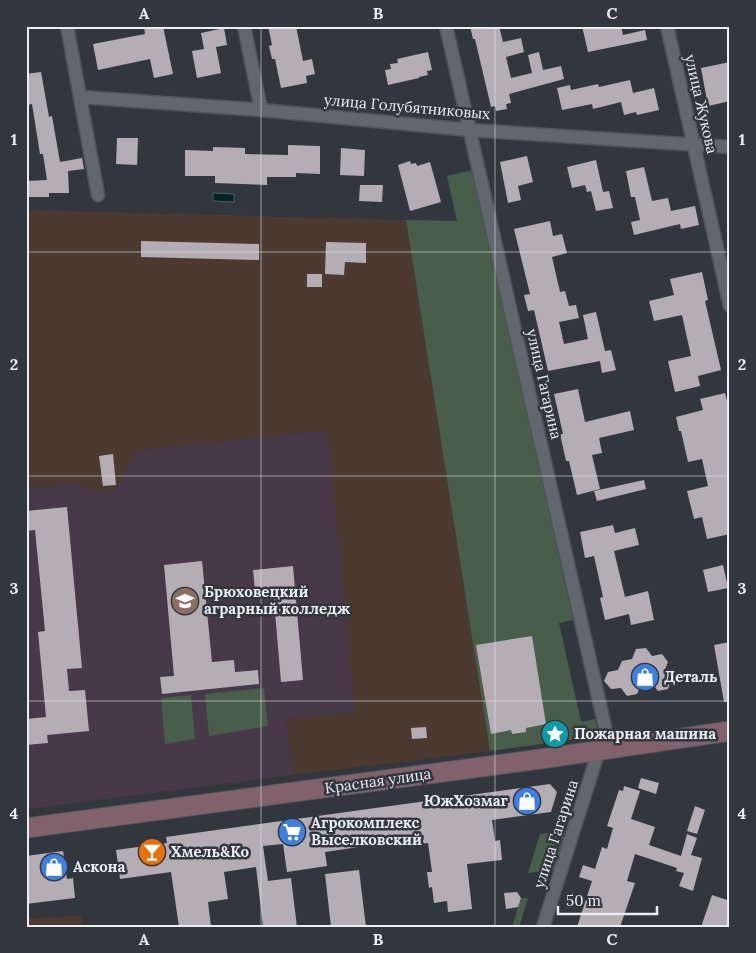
<svg xmlns="http://www.w3.org/2000/svg" width="756" height="953" viewBox="0 0 756 953" font-family="Lora,serif">
  <rect width="100%" height="100%" fill="#32373e"/>
  <!-- industrial -->
  <g fill="#4c3a31">
    <polygon points="26,210 406,220 490,751 293,775 286,718 354,712 118,489 96,491 72,483 26,489"/>
    <polygon points="81,916 83,927 26,927 26,918"/>
  </g>
  <!-- education -->
  <polygon fill="#473947" points="328,430 355,712 286,719 293,775 26,809 26,489 72,483 96,491 117,489 136,450"/>
  <!-- green -->
  <g fill="#485e4a">
    <polygon points="473,170 573,620 559,623 581,722 595,719 599,736 490,751 406,220 457,221 447,176"/>
    <polygon points="264,688 268,726 209,736 205,694"/>
    <polygon points="191,695 195,739 165,744 161,698"/>
    <polygon points="566,831 554,870 528,873 540,834"/>
    <polygon points="521,898 528,898 519,927 512,927"/>
  </g>
  <!-- water -->
  <polygon fill="#042325" stroke="#496062" points="213,193 234,194 234,202 213,201"/>
  <!-- building -->
  <g fill="#b4adb4">
    <polygon points="144,26 163,26 173,74 154,78 150,59 98,70 93,44 145,34"/>
    <polygon points="268,26 296,26 303,61 312,59 315,74 306,76 307,83 281,88 275,59 272,59 269,46 272,45"/>
    <polygon points="470,26 499,26 503,42 521,38 524,52 506,57 511,78 532,73 528,55 539,52 543,70 561,66 564,79 509,94 511,103 506,104 507,109 496,111 495,106 491,107 475,39 473,39"/>
    <polygon points="582,26 621,26 623,35 645,30 647,40 588,52"/>
    <polygon points="224,28 227,45 216,47 221,73 197,78 192,51 204,49 201,33"/>
    <polygon points="428,52 432,70 427,71 428,75 419,77 419,78 388,85 385,70 391,69 390,64 398,63 397,59"/>
    <polygon points="730,62 730,101 708,106 701,68"/>
    <polygon points="41,72 49,117 52,116 60,162 82,158 84,169 68,171 69,193 49,193 49,197 26,197 26,181 47,180 43,154 40,154 32,104 26,105 26,74"/>
    <polygon points="630,80 633,93 654,88 659,110 637,115 636,112 624,115 621,102 593,109 592,104 562,110 557,88 570,85 571,90 598,84 599,87"/>
    <polygon points="117,138 138,138 137,165 116,164"/>
    <polygon points="288,145 320,146 320,174 296,173 296,177 267,177 267,185 215,183 215,176 185,176 185,150 213,151 213,147 245,148 245,154 288,155"/>
    <polygon points="341,148 365,150 364,176 340,175"/>
    <polygon points="527,156 533,182 518,186 521,200 508,203 500,162"/>
    <polygon points="596,160 603,192 609,191 613,208 596,211 591,191 587,192 585,185 572,188 567,167"/>
    <polygon points="410,161 411,164 416,163 417,166 430,162 441,202 410,211 398,165"/>
    <polygon points="644,167 652,201 668,198 671,211 695,206 699,225 681,229 680,224 634,235 631,222 640,220 635,197 631,197 626,171"/>
    <polygon points="360,185 383,185 382,202 359,201"/>
    <polygon points="550,221 553,236 562,234 567,253 552,257 560,292 565,291 569,306 576,305 579,318 559,322 564,344 588,339 583,315 596,312 605,351 611,350 616,370 602,373 600,361 548,371 534,310 528,311 524,295 530,294 514,229"/>
    <polygon points="141,241 259,244 259,260 141,257"/>
    <polygon points="326,242 366,243 366,263 345,262 344,275 325,274"/>
    <polygon points="702,272 708,300 705,301 721,370 698,376 700,386 675,392 668,361 691,356 682,315 654,321 649,301 674,295 670,279"/>
    <rect x="307" y="274" width="15" height="13"/>
    <polygon points="578,389 585,422 630,411 634,430 599,438 602,453 592,455 600,489 577,495 569,461 566,461 560,434 563,434 554,394"/>
    <polygon points="725,393 730,413 730,534 707,539 702,517 694,519 687,491 708,486 702,459 688,462 681,431 679,431 676,417 703,410 700,399"/>
    <polygon points="113,454 116,485 103,486 99,456"/>
    <polygon points="644,480 646,489 597,501 594,491"/>
    <polygon points="67,507 82,668 67,669 69,691 85,690 89,731 47,735 48,743 26,745 26,719 46,717 38,632 45,631 35,530 26,531 26,511"/>
    <polygon points="613,525 615,533 635,528 639,545 614,551 625,597 648,591 654,620 631,625 629,614 605,620 600,598 603,597 594,556 585,558 580,532"/>
    <polygon points="202,561 212,662 234,660 235,672 258,670 259,684 162,694 160,677 174,676 164,565"/>
    <polygon points="723,565 728,588 708,592 703,570"/>
    <polygon points="293,566 303,680 281,682 273,589 255,591 253,570"/>
    <polygon points="532,636 546,724 526,728 526,732 512,734 511,730 491,734 476,645"/>
    <polygon points="730,642 730,702 724,702 714,645"/>
    <polygon points="646,648 652,656 662,654 668,662 664,672 671,680 668,689 658,691 645,675 637,694 627,696 621,688 611,689 604,681 608,672 618,670 622,661 632,659 636,649"/>
    <polygon points="426,727 427,738 412,739 411,728"/>
    <polygon points="641,778 659,783 656,794 638,788"/>
    <polygon points="550,784 557,792 551,812 492,820 495,841 500,840 502,860 467,864 472,909 448,912 447,901 434,903 432,887 429,888 427,872 432,872 428,843 420,844 419,838 325,852 327,866 287,872 283,844 263,846 268,881 291,878 297,927 263,927 256,867 224,872 228,899 208,902 211,927 179,927 171,872 120,879 116,850 167,843 166,837"/>
    <polygon points="624,786 640,791 631,819 655,827 649,845 681,856 687,834 697,838 691,855 702,858 693,891 679,886 684,873 676,871 677,868 635,854 627,881 635,883 620,927 577,927 592,881 579,877 583,865 595,869 602,847 607,849 613,828 607,826 619,790 623,791"/>
    <polygon points="695,806 705,810 697,834 687,831"/>
    <polygon points="63,851 67,879 73,878 75,898 26,904 26,856"/>
    <polygon points="359,870 366,927 331,927 325,874"/>
    <polygon points="517,892 521,898 518,907 506,909 504,893"/>
    <polygon points="712,895 730,901 730,927 701,927"/>
  </g>
  <g fill="none" stroke-linecap="round" stroke-linejoin="round">
    <!-- street casing -->
    <g stroke="#50545a" stroke-width="15">
      <g id="street">
        <polyline points="67,26 98,195"/>
        <polyline points="244,26 261,110"/>
        <polyline points="446,26 610,749"/>
        <polyline points="667,26 730,306"/>
        <polyline points="81,97 261,110 470,130 730,147"/>
        <polyline points="543,927 599,750"/>
      </g>
    </g>
    <!-- secondary casing -->
    <g stroke="#50545a" stroke-width="21">
      <polyline id="secondary" points="26,828 548,758 730,731"/>
    </g>
    <!-- street -->
    <use href="#street" stroke="#62676e" stroke-width="12"/>
    <!-- secondary -->
    <use href="#secondary" stroke="#81626c" stroke-width="19"/>
  </g>
  <!-- grid -->
  <path fill="none" stroke="#eaedf2" stroke-width="1" stroke-opacity="0.55" d="M261 26V927M495 26V927M26 252H730M26 476H730M26 701H730"/>
  <!-- icons -->
  <defs>
    <g id="university-disc" transform="scale(1.4375)"><circle r="9.5" fill="#8d6e63" stroke="#32373e"/><path d="M0-5L7-2L0 1L-7-2ZM-4 1L0 2.5L4 1V4Q0 6-4 4Z" fill="#fff"/></g>
    <g id="shop-disc" transform="scale(1.4375)"><circle r="9.5" fill="#3f7fe0" stroke="#32373e"/><path d="M-5-2.5h2.3a2.7 3.5 0 0 1 5.4 0H5L5.5 6h-11ZM-1.5-2.5h3a1.5 2.3 0 0 0-3 0Z" fill="#fff"/></g>
    <g id="sight-disc" transform="scale(1.4375)"><circle r="9.5" fill="#0f9aa8" stroke="#32373e"/><path d="M0-6L1.8-2.2L6-1.7L2.9 1.2L3.7 5.4L0 3.3L-3.7 5.4L-2.9 1.2L-6-1.7L-1.8-2.2Z" fill="#fff"/></g>
    <g id="supermarket-disc" transform="scale(1.4375)"><circle r="9.5" fill="#3f7fe0" stroke="#32373e"/><path d="M-6-5.5h2.5l.6 2H6L4.5 2H-2.5L-4.4-4H-6ZM-1.5 3.2a1.3 1.3 0 1 0 .1 0ZM3 3.2a1.3 1.3 0 1 0 .1 0Z" fill="#fff"/></g>
    <g id="bar-disc" transform="scale(1.4375)"><circle r="9.5" fill="#e8710a" stroke="#32373e"/><path d="M-6-5H6L.8 .8V4.5H3.5V6h-7V4.5H-.8V.8Z" fill="#fff"/></g>
  </defs>
  <g fill-rule="evenodd">
    <use href="#university-disc" x="185" y="601"/>
    <use href="#shop-disc" x="645" y="677"/>
    <use href="#sight-disc" x="555" y="734"/>
    <use href="#shop-disc" x="527" y="801"/>
    <use href="#supermarket-disc" x="292" y="832"/>
    <use href="#bar-disc" x="152" y="852"/>
    <use href="#shop-disc" x="54" y="867"/>
  </g>
  <g text-anchor="middle" stroke-width="5" stroke-linejoin="round" paint-order="stroke">
    <!-- street labels -->
    <g font-size="15" fill="#eaedf2" stroke="#32373e">
      <text transform="translate(701 104) rotate(77)" y="5">улица Жукова</text>
      <text transform="translate(407 107) rotate(5)" y="5">улица Голубятниковых</text>
      <text transform="translate(544 384) rotate(77)" y="5">улица Гагарина</text>
      <text transform="translate(378 781) rotate(-8)" y="5">Красная улица</text>
      <text transform="translate(556 834) rotate(-72)" y="5">улица Гагарина</text>
    </g>
    <!-- poi labels -->
    <g font-size="15" font-weight="bold" fill="#eaedf2" stroke="#32373e" text-anchor="start">
      <text x="204" y="597">Брюховецкий<tspan x="204" dy="17">аграрный колледж</tspan></text>
      <text x="664" y="682">Деталь</text>
      <text x="574" y="739">Пожарная машина</text>
      <text x="508" y="806" text-anchor="end">ЮжХозмаг</text>
      <text x="311" y="828">Агрокомплекс<tspan x="311" dy="17">Выселковский</tspan></text>
      <text x="171" y="857">Хмель&amp;Ко</text>
      <text x="73" y="872">Аскона</text>
    </g>
  </g>
  <!-- border -->
  <rect width="756" height="953" fill="none" stroke="#32373e" stroke-width="55"/>
  <!-- scale -->
  <path d="M558 906v8h99v-8" fill="none" stroke="#eaedf2" stroke-width="2.5"/>
  <text x="566" y="906" font-size="15" fill="#eaedf2" stroke="#32373e" stroke-width="4" paint-order="stroke">50 m</text>
  <rect x="28" y="28" width="700" height="898" fill="none" stroke="#eaedf2" stroke-width="2"/>
  <g font-size="16" text-anchor="middle" font-weight="bold" fill="#eaedf2">
    <text x="144" y="19">A</text>
    <text x="378" y="19">B</text>
    <text x="612" y="19">C</text>
    <text x="14" y="145">1</text>
    <text x="742" y="145">1</text>
    <text x="14" y="370">2</text>
    <text x="742" y="370">2</text>
    <text x="14" y="594">3</text>
    <text x="742" y="594">3</text>
    <text x="14" y="819">4</text>
    <text x="742" y="819">4</text>
    <text x="144" y="945">A</text>
    <text x="378" y="945">B</text>
    <text x="612" y="945">C</text>
  </g>
</svg>
